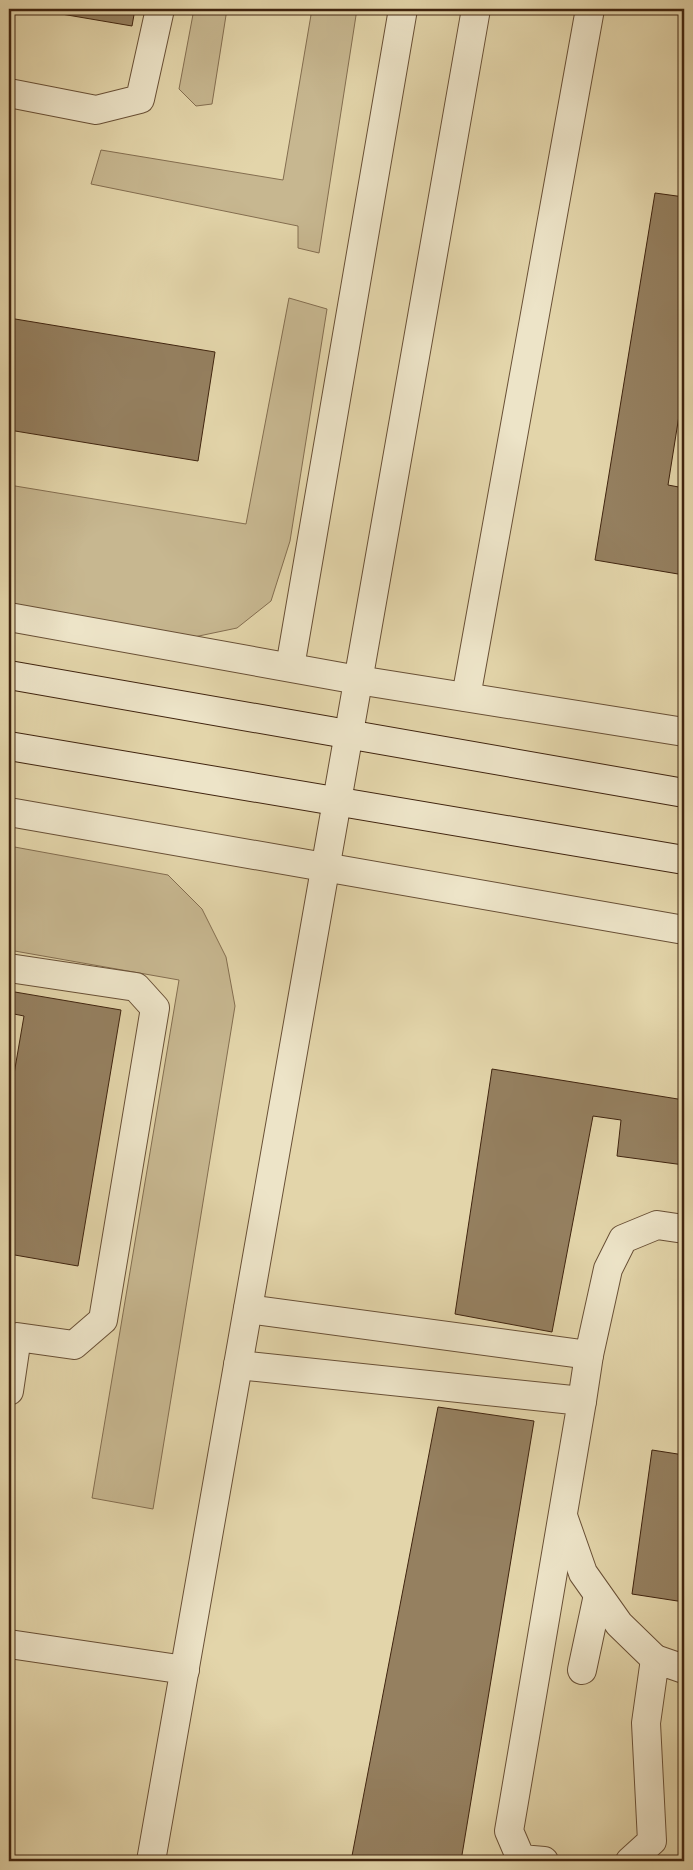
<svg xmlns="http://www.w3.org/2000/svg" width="693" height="1870" viewBox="0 0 693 1870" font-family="'Sorts Mill Goudy',serif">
  <rect width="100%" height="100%" fill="#e3d5aa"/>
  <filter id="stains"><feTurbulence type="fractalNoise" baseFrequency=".004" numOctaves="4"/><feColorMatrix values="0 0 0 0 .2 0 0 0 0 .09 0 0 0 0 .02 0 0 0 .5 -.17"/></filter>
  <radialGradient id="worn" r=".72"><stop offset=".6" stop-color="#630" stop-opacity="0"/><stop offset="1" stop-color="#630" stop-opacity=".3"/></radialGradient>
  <!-- green -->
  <g fill="#c7b790" stroke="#846e50">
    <polygon points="194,9 227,9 212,104 196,106 179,89"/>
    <polygon points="312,9 357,9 319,253 298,248 298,226 91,184 101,150 283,180"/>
    <polygon points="289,298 327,309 290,541 271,601 237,628 194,637 9,603 9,485 246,524"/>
    <polygon points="9,846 168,875 202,909 226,957 235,1006 153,1509 92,1498 179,980 9,950"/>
  </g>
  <!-- building -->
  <g fill="#958060" stroke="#40240f">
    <polygon points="32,9 135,9 132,26"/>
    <polygon points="655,193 684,197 684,384 668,485 684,488 684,575 595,560"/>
    <polygon points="9,318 215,352 198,461 9,430"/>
    <polygon points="9,991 121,1010 78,1266 9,1254 9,1103 24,1016 9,1013"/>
    <polygon points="492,1069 684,1100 684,1165 617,1156 621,1120 593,1116 552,1332 455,1314"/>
    <polygon points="438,1407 534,1421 461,1861 351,1861"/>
    <polygon points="652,1450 684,1455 684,1602 632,1594"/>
  </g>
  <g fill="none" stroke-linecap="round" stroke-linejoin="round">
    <!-- minor casing -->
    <g stroke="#695036" stroke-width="30">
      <g id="minor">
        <polyline points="9,93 96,110 140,99 160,9"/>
        <polyline points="9,617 358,680 684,732"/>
        <polyline points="290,667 403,9"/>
        <polyline points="466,697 590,9"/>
        <polyline points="9,812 684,930"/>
        <polyline points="9,968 136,987 155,1008 103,1320 74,1345 17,1337 9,1391"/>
        <polyline points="248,1309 589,1355 608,1269 623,1239 657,1225 684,1229"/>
        <polyline points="238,1365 582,1401 509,1831 521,1859 544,1861"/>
        <polyline points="582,1401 589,1355"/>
        <polyline points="563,1516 583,1573 619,1624 655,1659"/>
        <polyline points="9,1644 185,1670"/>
        <polyline points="582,1670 598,1595"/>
        <polyline points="630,1861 652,1841 646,1723 655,1659 684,1669"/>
      </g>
    </g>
    <!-- tertiary casing -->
    <g stroke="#695036" stroke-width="30">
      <polyline id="tertiary" points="151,1861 476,9"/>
    </g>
    <!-- secondary casing -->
    <g stroke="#40240f" stroke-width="30">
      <g id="secondary">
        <polyline points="9,675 684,793"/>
        <polyline points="9,746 684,860"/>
      </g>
    </g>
    <!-- minor -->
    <use href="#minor" stroke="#ede4c8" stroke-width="28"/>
    <!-- tertiary -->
    <use href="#tertiary" stroke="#ede4c8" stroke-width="28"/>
    <!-- secondary -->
    <use href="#secondary" stroke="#ede4c8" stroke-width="28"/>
  </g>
  <!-- margin -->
  <rect width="693" height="1870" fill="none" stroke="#e3d5aa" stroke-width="30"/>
  <rect x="10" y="10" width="673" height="1850" fill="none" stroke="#40240f" stroke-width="2.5"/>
  <rect x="15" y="15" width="663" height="1840" fill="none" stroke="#40240f"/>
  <rect width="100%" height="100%" filter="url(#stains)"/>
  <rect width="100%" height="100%" fill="url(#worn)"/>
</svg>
